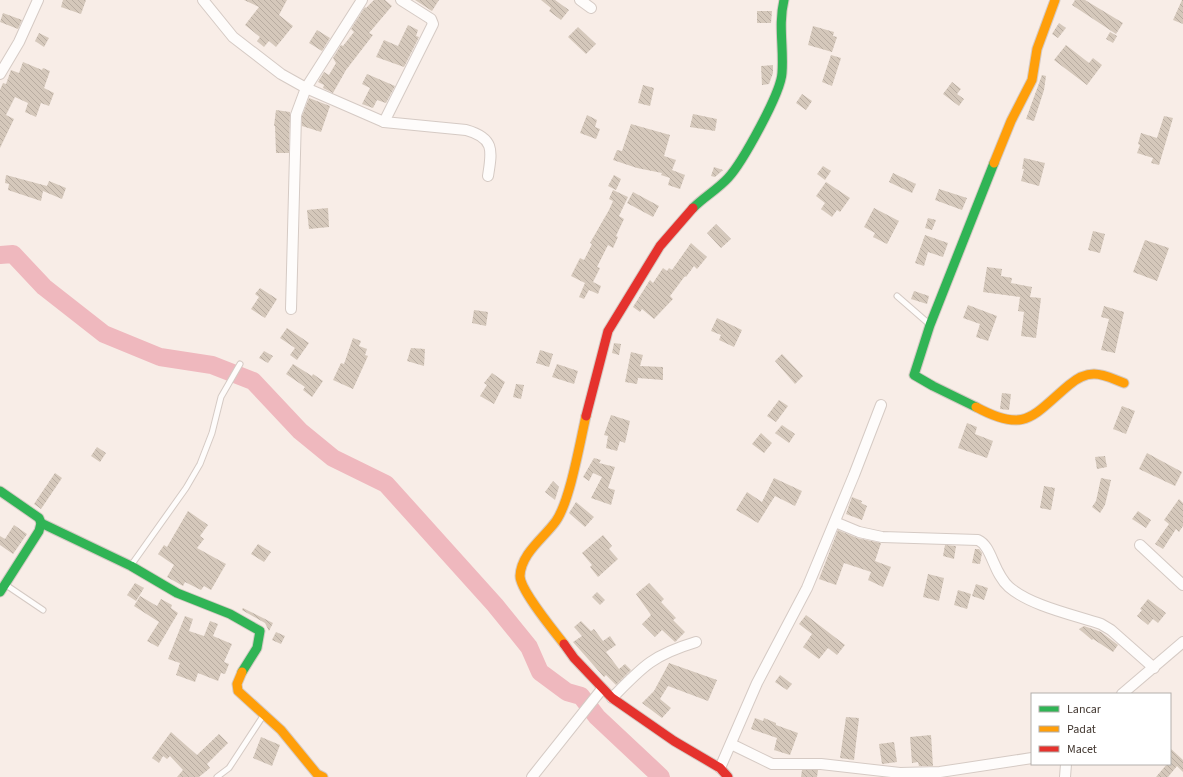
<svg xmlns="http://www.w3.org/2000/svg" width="1183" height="777" viewBox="0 0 1183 777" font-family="'Source Sans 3',sans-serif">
  <defs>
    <pattern id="building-back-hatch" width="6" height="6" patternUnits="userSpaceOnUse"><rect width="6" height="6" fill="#d5c8bb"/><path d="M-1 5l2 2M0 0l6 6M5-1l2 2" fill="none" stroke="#b8aca1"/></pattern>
  </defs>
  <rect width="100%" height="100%" fill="#f8ede7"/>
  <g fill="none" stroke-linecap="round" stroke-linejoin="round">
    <!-- river -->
    <polyline stroke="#efb8be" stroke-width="18" points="0,255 13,254 44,287 104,334 160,357 212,365 253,381 300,431 333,458 386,484 495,605 529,647 540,672 567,692 581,696 597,717 661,777"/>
  </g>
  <!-- building -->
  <g fill="url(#building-back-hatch)">
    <polygon points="63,0 86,0 81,14 61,7"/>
    <polygon points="244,0 287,0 279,15 293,26 276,47 269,41 264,47 257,41 260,37 245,25 259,7"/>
    <polygon points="374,0 385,0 392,6 369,33 373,35 346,70 333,93 323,88 324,85 318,82 324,72 329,75 336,63 333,58 341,45 343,46 354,32 351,29 365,7 366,8"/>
    <polygon points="415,0 439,0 432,11"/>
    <polygon points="541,0 555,0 569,10 561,20 549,11 551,8"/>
    <polygon points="1075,0 1085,0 1123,23 1116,34 1072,5"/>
    <polygon points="1182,0 1183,0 1183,24 1173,20"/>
    <polygon points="757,11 772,11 771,23 757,23"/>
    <polygon points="3,13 22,20 18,29 0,22"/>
    <polygon points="1059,23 1066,28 1058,38 1052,34"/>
    <polygon points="408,25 418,30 416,36 419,37 404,67 376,57 384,40 398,46"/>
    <polygon points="813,26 834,32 833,36 837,37 832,52 808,45"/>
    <polygon points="578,27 596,44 586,54 568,37"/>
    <polygon points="317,30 330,38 322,51 309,43"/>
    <polygon points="1110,32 1117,36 1113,43 1106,39"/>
    <polygon points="39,33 49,38 44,47 35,41"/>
    <polygon points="1066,45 1089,63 1093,58 1102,65 1087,85 1054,60"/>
    <polygon points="831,55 841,58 832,86 822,82"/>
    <polygon points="23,62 42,70 43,68 50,71 44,88 54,93 49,106 41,103 36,117 25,112 28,103 15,97 6,115 14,119 0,148 0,90 3,83 6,84 11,70 19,73"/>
    <polygon points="773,65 773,73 769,84 762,85 761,66"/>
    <polygon points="367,74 395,86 386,103 377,100 373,108 362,104 370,88 362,84"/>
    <polygon points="1042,75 1046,76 1044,90 1034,121 1026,119"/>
    <polygon points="952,82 961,89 957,94 964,99 959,106 943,94"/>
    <polygon points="643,85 654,88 650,106 638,103"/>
    <polygon points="802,94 812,101 806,110 796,103"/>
    <polygon points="309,98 330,106 321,132 302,126 302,116"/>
    <polygon points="276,110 290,112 289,153 276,153 275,126 274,126"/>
    <polygon points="693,114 717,119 715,131 690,127"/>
    <polygon points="587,115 597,120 595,127 600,129 596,139 580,133"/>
    <polygon points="1164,116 1173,118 1159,165 1151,163 1153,158 1137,153 1140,145 1138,144 1141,133 1157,138"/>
    <polygon points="631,124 670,135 664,156 676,160 672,170 685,175 680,189 668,185 670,178 661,175 662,173 637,168 613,160 617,150 622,151"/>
    <polygon points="1024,158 1045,163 1039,186 1021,181 1024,169 1022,169"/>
    <polygon points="823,166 831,171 825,180 817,174"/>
    <polygon points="714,167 723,170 715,177 711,176"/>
    <polygon points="893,173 916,184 912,193 889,182"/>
    <polygon points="6,175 47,186 49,181 66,188 62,199 43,191 41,201 8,190 9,184 5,183"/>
    <polygon points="614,175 621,179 616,190 608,186"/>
    <polygon points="826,182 850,198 840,212 837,210 832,217 821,209 825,203 816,196"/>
    <polygon points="939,189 967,198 962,210 935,200"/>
    <polygon points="613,190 628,197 619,216 624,219 616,236 618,237 613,248 608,245 597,267 600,268 593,282 601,286 598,294 589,290 584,299 579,297 585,283 571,276 580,258 584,260 592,244 590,243 609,210 613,201 609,199"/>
    <polygon points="633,192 659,206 653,217 627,203"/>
    <polygon points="328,208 329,227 309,229 307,210"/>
    <polygon points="874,208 899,221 887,244 873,237 875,233 864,227"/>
    <polygon points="928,218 936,220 932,230 925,228"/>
    <polygon points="716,224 731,239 721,248 707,233"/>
    <polygon points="1093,231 1105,234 1100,253 1088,250"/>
    <polygon points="925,235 948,243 943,257 928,252 924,266 915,263"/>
    <polygon points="1145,240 1169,248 1157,281 1133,272"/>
    <polygon points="691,243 707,257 697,269 694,266 686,277 685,276 670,296 673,299 654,319 642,309 640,312 633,307 650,280 653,283 663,268 667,271 669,268 672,270"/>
    <polygon points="987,267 1002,269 1001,276 1012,278 1011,283 1032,287 1030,297 1041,298 1036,338 1021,336 1024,312 1018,311 1020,297 983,292"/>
    <polygon points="260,288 277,299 265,318 251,309 259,297 255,294"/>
    <polygon points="914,291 929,296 927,304 911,299"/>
    <polygon points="968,305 997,316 988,341 976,337 980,324 963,318"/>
    <polygon points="1104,306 1124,312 1115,353 1101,350 1109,319 1101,317"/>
    <polygon points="474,310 488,312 486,326 472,323"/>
    <polygon points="717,318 742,330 734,347 719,340 721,335 711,331"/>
    <polygon points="287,328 309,343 297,360 290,355 295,348 280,338"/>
    <polygon points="353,338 361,341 359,346 367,349 365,355 368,356 353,389 333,380 341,363 344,364"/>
    <polygon points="614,343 621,344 619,355 612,353"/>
    <polygon points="411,348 425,349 424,366 407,361"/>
    <polygon points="540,350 553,354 549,367 536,363"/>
    <polygon points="264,351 273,356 268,363 259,358"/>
    <polygon points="631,352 643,355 640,366 663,367 663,380 638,378 637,384 625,382"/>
    <polygon points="782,354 803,376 795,384 775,361"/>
    <polygon points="293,364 312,376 313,374 323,381 312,397 303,390 305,387 286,374"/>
    <polygon points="557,364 578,371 574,384 552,377"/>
    <polygon points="492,373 505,382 494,404 480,396 487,385 484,383"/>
    <polygon points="516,384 524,385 521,399 513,397"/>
    <polygon points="1002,393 1011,394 1009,410 1000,409"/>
    <polygon points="779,400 788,406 776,422 767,416"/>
    <polygon points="1122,406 1135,411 1126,434 1113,429"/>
    <polygon points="611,415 630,421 625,443 620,441 617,451 606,448 608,436 604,435"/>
    <polygon points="967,423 977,427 975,434 993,441 987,458 958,448"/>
    <polygon points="782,425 795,434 789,443 775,433"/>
    <polygon points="761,433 772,443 764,453 752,444"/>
    <polygon points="97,447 106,453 100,462 91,456"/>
    <polygon points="1147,453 1182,472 1175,486 1139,469"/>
    <polygon points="1105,456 1107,467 1097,469 1095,457"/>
    <polygon points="594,458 601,460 599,463 615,467 608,488 615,490 611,505 591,498 602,477 593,473 589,481 583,477"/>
    <polygon points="55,473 62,478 41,509 34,504"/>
    <polygon points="774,478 802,491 795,506 775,496 758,523 736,510 747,492 762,502"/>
    <polygon points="1101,478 1111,480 1105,505 1100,513 1092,507 1096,501"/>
    <polygon points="553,481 559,487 555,500 545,492"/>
    <polygon points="1044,486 1055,488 1051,510 1040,508"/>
    <polygon points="852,497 862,501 861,503 867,506 862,520 846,514"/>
    <polygon points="1179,499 1183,503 1183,526 1179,532 1176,529 1163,549 1155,544 1169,524 1164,520"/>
    <polygon points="576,502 594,517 585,527 569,513"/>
    <polygon points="188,511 208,525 200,536 204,539 197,548 226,564 211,590 204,586 201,590 185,582 183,586 167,577 174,565 158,554 164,545 167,547"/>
    <polygon points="1138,511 1151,520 1146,528 1132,519"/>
    <polygon points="14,525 27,534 13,554 0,545 0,536 5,539"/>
    <polygon points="838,530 857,538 881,543 875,561 891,567 883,587 868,580 871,572 844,563 836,585 819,579"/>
    <polygon points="603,535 612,546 609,549 618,559 598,577 590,567 592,565 582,553"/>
    <polygon points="258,544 271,552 264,562 251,554"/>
    <polygon points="945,545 956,546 954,559 943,556"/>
    <polygon points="975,549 979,549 982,553 980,564 972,563"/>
    <polygon points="928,574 944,578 939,601 923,597"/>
    <polygon points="135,583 144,588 136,601 127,595"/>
    <polygon points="649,583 664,599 661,602 676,618 673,620 685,632 675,642 662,630 655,637 642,624 651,615 636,594"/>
    <polygon points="976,584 988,588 984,600 972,596"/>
    <polygon points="958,590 971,594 967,609 954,605"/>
    <polygon points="597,592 605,600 600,605 592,597"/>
    <polygon points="140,596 157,606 161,599 172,605 171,608 178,613 158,647 147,641 159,622 134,606"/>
    <polygon points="1148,599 1166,613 1158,623 1153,619 1148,625 1137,616 1142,610 1140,609"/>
    <polygon points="243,608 273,623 269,631 265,623 242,610"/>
    <polygon points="806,615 845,645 837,655 828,648 819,659 803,647 812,634 799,624"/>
    <polygon points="185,616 193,619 189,631 204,636 210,621 218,624 213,636 232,644 224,662 229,664 225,674 221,673 218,681 198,673 195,682 176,675 180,663 168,659"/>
    <polygon points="581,621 591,631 594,629 603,641 610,636 616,645 606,652 619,669 625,664 631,670 616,685 606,675 604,677 573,642 582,636 574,627"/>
    <polygon points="1084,626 1101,632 1118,645 1113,652 1093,639 1092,640 1079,629"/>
    <polygon points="276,632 285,636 281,644 272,640"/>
    <polygon points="669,663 717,680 708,701 668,686 660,699 671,708 662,718 642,703 654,691"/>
    <polygon points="780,675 792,684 787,690 775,682"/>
    <polygon points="846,717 859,718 854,760 840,758"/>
    <polygon points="755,718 763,721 764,718 776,723 776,725 798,733 790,755 774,750 777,738 751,729"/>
    <polygon points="171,732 197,755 219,734 228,743 207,764 210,768 199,777 177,777 183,770 170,756 167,759 163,756 159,763 152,758"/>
    <polygon points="931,735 933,766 919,766 918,762 912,763 910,737"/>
    <polygon points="261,737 280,745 272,766 253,758"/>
    <polygon points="894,742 897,762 882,764 879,744"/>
    <polygon points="1170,748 1183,760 1183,772 1177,766 1168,777 1156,777 1167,764 1170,764"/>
    <polygon points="802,770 818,770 817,777 801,777"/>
  </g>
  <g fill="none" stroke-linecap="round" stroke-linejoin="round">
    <!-- lane casing -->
    <g stroke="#d5cac4" stroke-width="7">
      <g id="lane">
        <polyline points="897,296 928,323"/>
        <polyline points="132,564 186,488 200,464 212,433 221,397 240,364"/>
        <polyline points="6,585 43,610"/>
        <polyline points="217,777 229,768 263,716"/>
      </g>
    </g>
    <!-- street casing -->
    <g stroke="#d5cac4" stroke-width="12">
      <g id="street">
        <path d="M203 0 233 37 281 74 306 88 384 122 466 130C495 138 492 151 488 176"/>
        <polyline points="580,0 591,8"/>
        <polyline points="0,74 19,42 38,0"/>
        <polyline points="384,122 433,24 431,19 401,0"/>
        <polyline points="291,309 296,115 306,88 362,0"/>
        <path d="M835 522 859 532 882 537 978 540C992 546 993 573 1009 587 1031 606 1074 615 1101 624L1111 630 1154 668"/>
        <polyline points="1140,545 1183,585"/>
        <polyline points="1122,694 1183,642"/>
        <path d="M612 698C643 666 653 655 696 642"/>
        <polyline points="731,744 772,764 821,764 900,773 940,772 1032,758"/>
        <polyline points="720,768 757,683 807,588 854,475 881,405"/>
        <polyline points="532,777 602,689"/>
        <polyline points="1065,777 1066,764"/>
      </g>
    </g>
    <!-- fast casing -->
    <g stroke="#d5cac4" stroke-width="11">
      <g id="fast">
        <path d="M693 208C704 197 718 189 728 178 742 163 781 93 782 73 784 48 778 25 784 0"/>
        <polyline points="976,407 933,386 914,375 930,325 994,163"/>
        <polyline points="0,491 39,518 41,523 39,531 0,592"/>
        <polyline points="41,523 131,566 177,593 230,614 260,631 257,648 242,672"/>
      </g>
    </g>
    <!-- slow casing -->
    <g stroke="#d5cac4" stroke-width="11">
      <g id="slow">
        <polyline points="994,163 1011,121 1032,80 1037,49 1055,0"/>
        <path d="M976 407C1026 434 1032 416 1069 385 1076 379 1085 374 1094 374 1105 374 1115 380 1124 383"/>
        <path d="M564 644C554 631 520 590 520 576 521 553 544 538 556 521 570 501 580 442 586 416"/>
        <polyline points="242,672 237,684 238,691 281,730 317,774 323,777"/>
      </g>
    </g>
    <!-- jam casing -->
    <g stroke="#d5cac4" stroke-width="11">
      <g id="jam">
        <polyline points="586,416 608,331 660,246 693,208"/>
        <polyline points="564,644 574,658 612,698 674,741 720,768 728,777"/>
      </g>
    </g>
    <!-- lane -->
    <use href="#lane" stroke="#fefcfb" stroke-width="5"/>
    <!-- street -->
    <use href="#street" stroke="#fefcfb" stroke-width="10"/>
    <!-- fast -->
    <use href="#fast" stroke="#30b455" stroke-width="9"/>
    <!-- slow -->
    <use href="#slow" stroke="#ff9f0a" stroke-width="9"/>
    <!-- jam -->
    <use href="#jam" stroke="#e5322d" stroke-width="9"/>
  </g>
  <!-- legend -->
  <rect x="1031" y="693" width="140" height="72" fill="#ffffff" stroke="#b3afac"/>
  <rect x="1039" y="706" width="20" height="6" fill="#30b455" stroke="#b3afac"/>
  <text x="1067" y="713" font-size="12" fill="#41362f">Lancar</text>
  <rect x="1039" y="726" width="20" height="6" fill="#ff9f0a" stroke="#b3afac"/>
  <text x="1067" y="733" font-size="12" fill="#41362f">Padat</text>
  <rect x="1039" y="746" width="20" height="6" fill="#e5322d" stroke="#b3afac"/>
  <text x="1067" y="753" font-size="12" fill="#41362f">Macet</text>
</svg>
